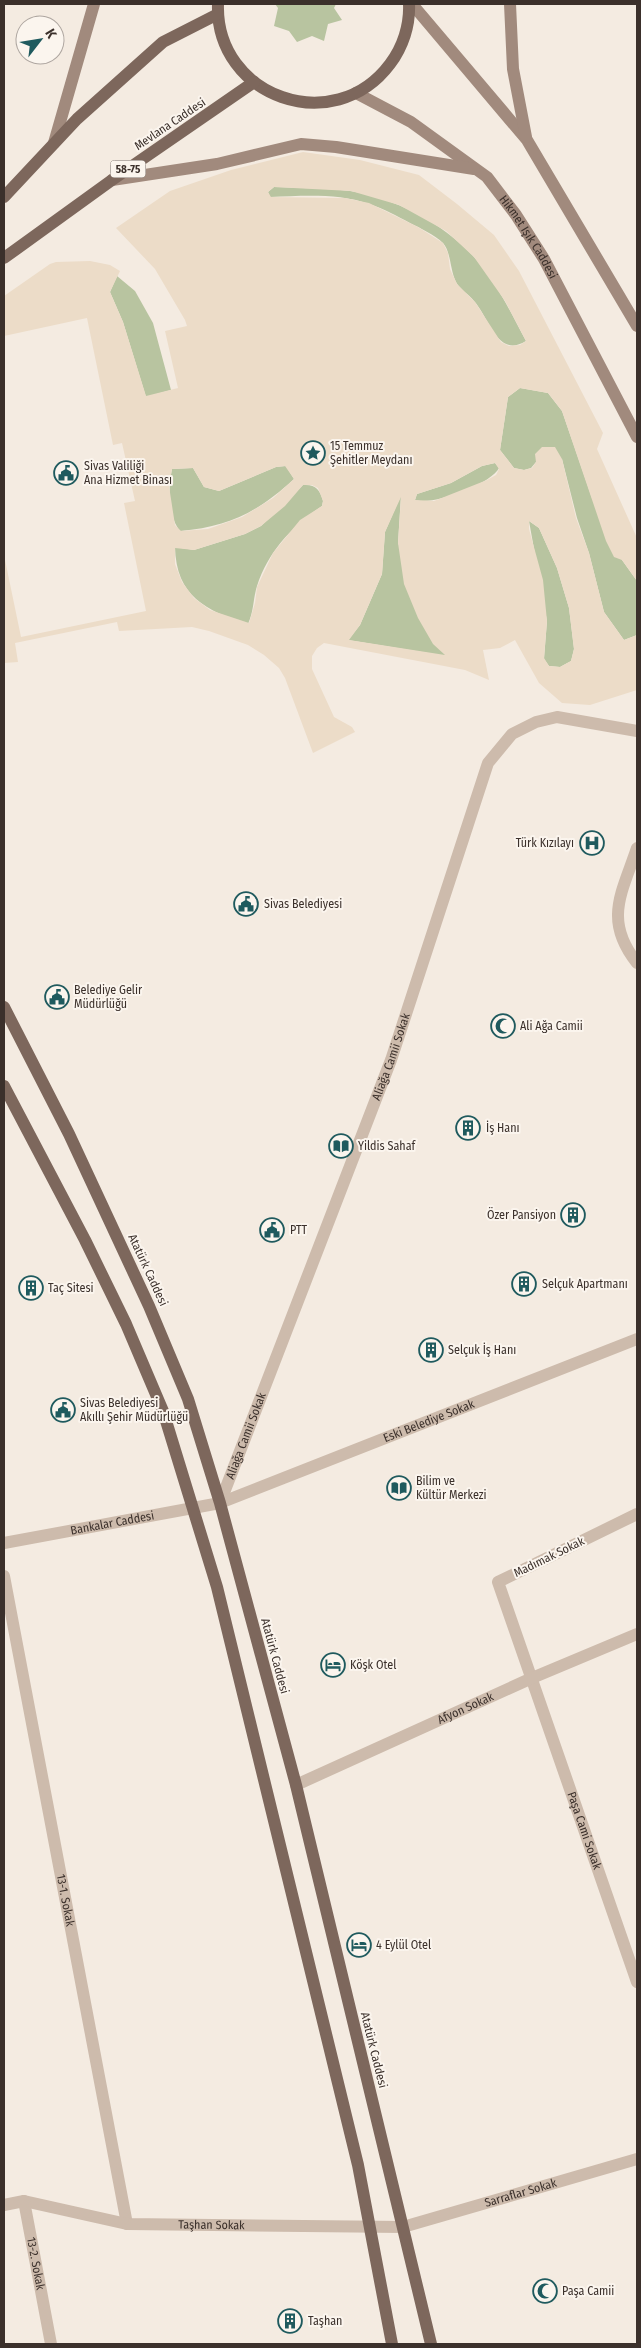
<svg xmlns="http://www.w3.org/2000/svg" width="641" height="2348" viewBox="0 0 641 2348" font-family="'Fira Sans Condensed',sans-serif">
  <rect width="100%" height="100%" fill="#f4ebe1"/>
  <!-- green -->
  <g fill="#b8c4a0">
    <polygon points="275,4 336,4 334,8 342,20 328,24 324,41 312,36 297,42 289,31 274,26 278,8"/>
    <path d="M274 187C299 188 325 188 350 191 395 198 443 223 474 257 496 281 511 313 526 341 497 359 489 317 474 301 469 294 460 290 456 282 450 270 451 252 443 243 435 235 420 228 410 223 397 216 383 208 369 204 338 193 303 196 270 197L268 192Z"/>
    <polygon points="117,276 135,291 153,323 171,390 146,397 123,322 110,292"/>
    <polygon points="520,388 548,393 562,411 592,498 622,560 637,581 637,635 624,640 604,612 589,553 577,518 562,459 536,462 531,468 524,470 514,468 500,450 508,397"/>
    <path d="M495 463 499 468C491 484 433 506 415 500L417 494 451 483 482 466Z"/>
    <path d="M286 466 294 479C258 512 229 527 180 531 168 516 168 488 172 469L193 468 204 487 219 491 276 467Z"/>
    <path d="M303 485C315 484 320 489 323 501L322 506C292 526 268 552 257 586 253 599 254 611 248 624 206 611 176 596 175 547L194 550 245 534 261 526Z"/>
    <polygon points="401,495 398,543 446,656 348,640 360,625 382,574 385,532"/>
    <polygon points="529,521 539,528 557,568 569,608 574,649 571,661 560,667 549,666 544,659 547,621"/>
  </g>
  <!-- plaza -->
  <path fill="#ecdcc8" fill-rule="evenodd" d="M303 152 360 160 419 175 457 204 494 235 519 271 603 433 597 449 637 538V581L622 560 614 557 606 541 562 411 548 393 520 388 508 397 500 450 514 468 524 470 532 468 536 462 535 454 542 447H555L562 459 576 518 589 553 604 612 624 640 637 635V690L590 705 562 703 539 683 515 640 500 648 483 650 489 680 465 670 324 643 317 648 312 656V669L334 717 352 727 355 732 313 753 285 678 279 668 264 655 248 645 209 631 192 627 119 631 117 622 15 643 18 662 4 663V555L21 637 146 611 124 503 135 501 122 443 113 445 87 318 4 336V296L50 264 56 262 90 261 110 265 120 271 110 292 123 322 146 396 178 388 165 331 187 326 185 320 155 269 116 228 170 191 231 170ZM274 187 351 191 399 205 446 231 474 257 505 301 526 341 520 345 509 346 501 342 475 302 457 284 450 269 448 253 443 243 418 227 369 203 345 198 271 197 268 192ZM495 463 499 469 496 475 487 480 434 501 415 500 417 494 451 483 482 466ZM285 466 294 479 273 498 242 517 208 529 181 531 175 525 169 486 172 469 193 468 204 487 219 491 276 467ZM303 485H312L318 488 323 501 322 506 300 520 273 553 257 587 255 603 249 623 210 610 194 598 182 582 175 564V548L194 550 245 534 261 526 285 506ZM401 497 398 543 404 584 418 618 433 644 445 655 349 640 360 625 382 574 385 532ZM529 521 539 528 557 568 569 608 574 649 571 661 560 667 549 666 544 658 547 621 543 580 529 529Z"/>
  <g fill="none" stroke-linecap="round" stroke-linejoin="round">
    <!-- street -->
    <g stroke="#cdbbac" stroke-width="12">
      <path d="M637 848C622 893 603 920 637 963"/>
      <path id="s1" d="M220 1503 391 1060 488 763 512 734 536 722 557 717 637 731"/>
      <path id="s2" d="M637 1514 498 1582 637 1982"/>
      <path id="s3" d="M4 1543 220 1503 637 1339"/>
      <path id="s4" d="M4 1576 127 2224"/>
      <path id="s5" d="M296 1785 532 1678 637 1634"/>
      <path id="s6" d="M24 2201 127 2224 403 2227 637 2159"/>
      <path id="s7" d="M4 2205 24 2201 51 2344"/>
    </g>
    <!-- secondary -->
    <g stroke="#a18a7d" stroke-width="12">
      <polyline points="412,4 527,140 637,326"/>
      <polyline points="510,4 513,69 526,137"/>
      <path id="s8" d="M356 93 411 122 487 177 516 215 544 259 637 437"/>
      <polyline points="54,143 94,4"/>
      <polyline points="112,180 217,164 301,144 336,147 474,169"/>
    </g>
    <!-- primary -->
    <g stroke="#7d675c" stroke-width="12">
      <path d="M218 4C215 97 334 139 390 64 403 47 410 25 409 4"/>
      <polyline points="4,197 77,119 163,42 218,14"/>
      <polyline points="4,258 112,180 254,82"/>
      <polyline points="4,1007 69,1134 149,1306 188,1399 220,1503 296,1785 431,2344"/>
      <polyline points="4,1086 85,1240 126,1324 163,1411 217,1587 358,2165 392,2344"/>
    </g>
  </g>
  <!-- icons -->
  <defs>
    <g id="sight-ring" transform="scale(1.25)"><circle r="9.5" fill="#fbf5ee" stroke="#1f5a5e" stroke-width="1.5"/><path d="M0-6L1.8-2.2L6-1.7L2.9 1.2L3.7 5.4L0 3.3L-3.7 5.4L-2.9 1.2L-6-1.7L-1.8-2.2Z" fill="#1f5a5e"/></g>
    <g id="civic-ring" transform="scale(1.25)"><circle r="9.5" fill="#fbf5ee" stroke="#1f5a5e" stroke-width="1.5"/><path d="M-.6-6.5H3V-4.5H.6V-3L4-1V1h2V6H-6V1h2V-1L-.6-3ZM-1.2 2.5V6h2.4V2.5Z" fill="#1f5a5e"/></g>
    <g id="hospital-ring" transform="scale(1.25)"><circle r="9.5" fill="#fbf5ee" stroke="#1f5a5e" stroke-width="1.5"/><path d="M-5-5h3v3.5h4V-5h3V5h-3V1.5h-4V5h-3Z" fill="#1f5a5e"/></g>
    <g id="mosque-ring" transform="scale(1.25)"><circle r="9.5" fill="#fbf5ee" stroke="#1f5a5e" stroke-width="1.5"/><path d="M3.5-4.9A6 6 0 1 0 3.5 4.9A5 5 0 1 1 3.5-4.9Z" fill="#1f5a5e"/></g>
    <g id="building-ring" transform="scale(1.25)"><circle r="9.5" fill="#fbf5ee" stroke="#1f5a5e" stroke-width="1.5"/><path d="M-4-6H4V6H1V3H-1V6H-4ZM-2.5-4.3h1.7v1.8h-1.7ZM.8-4.3h1.7v1.8H.8ZM-2.5-1h1.7V.8h-1.7ZM.8-1h1.7V.8H.8Z" fill="#1f5a5e"/></g>
    <g id="library-ring" transform="scale(1.25)"><circle r="9.5" fill="#fbf5ee" stroke="#1f5a5e" stroke-width="1.5"/><path d="M-6-4Q-3-5.5-.7-3.5V5Q-3 3-6 4ZM6-4Q3-5.5 .7-3.5V5Q3 3 6 4Z" fill="#1f5a5e"/></g>
    <g id="hotel-ring" transform="scale(1.25)"><circle r="9.5" fill="#fbf5ee" stroke="#1f5a5e" stroke-width="1.5"/><path d="M-6-4.5h1.5V1H6V5H4.5V3h-9V5H-6ZM-4 0a1.8 1.8 0 1 1 3.6 0ZM.5 0V-2.5h3Q6-2.5 6 0Z" fill="#1f5a5e"/></g>
  </defs>
  <g fill-rule="evenodd">
    <use href="#sight-ring" x="313" y="453"/>
    <use href="#civic-ring" x="66" y="473"/>
    <use href="#hospital-ring" x="592" y="843"/>
    <use href="#civic-ring" x="246" y="904"/>
    <use href="#civic-ring" x="57" y="997"/>
    <use href="#mosque-ring" x="503" y="1026"/>
    <use href="#building-ring" x="468" y="1128"/>
    <use href="#library-ring" x="341" y="1146"/>
    <use href="#building-ring" x="573" y="1215"/>
    <use href="#civic-ring" x="272" y="1230"/>
    <use href="#building-ring" x="524" y="1284"/>
    <use href="#building-ring" x="31" y="1288"/>
    <use href="#building-ring" x="431" y="1350"/>
    <use href="#civic-ring" x="63" y="1410"/>
    <use href="#library-ring" x="399" y="1488"/>
    <use href="#hotel-ring" x="333" y="1665"/>
    <use href="#hotel-ring" x="359" y="1945"/>
    <use href="#mosque-ring" x="545" y="2291"/>
    <use href="#building-ring" x="290" y="2321"/>
  </g>
  <g text-anchor="middle" stroke-width="4" stroke-linejoin="round" paint-order="stroke">
    <!-- shield labels -->
    <rect fill="#fbf5ee" stroke="#756b66" stroke-width="1" x="110.5" y="160.5" width="35" height="17" rx="4"/>
    <g font-size="11" font-weight="bold" fill="#3b302b">
      <text x="128" y="173">58-75</text>
    </g>
    <!-- street labels -->
    <g font-size="12" fill="#3b302b" stroke="#fbf5ee">
      <text transform="translate(170 124) rotate(-34)" y="4">Mevlana Caddesi</text>
      <text dy="4" stroke="none"><textPath href="#s8" startOffset="229">Hikmet Işık Caddesi</textPath></text>
      <text dy="4" stroke="none"><textPath href="#s1" startOffset="478">Aliağa Camii Sokak</textPath></text>
      <text transform="translate(148 1270) rotate(65)" y="4">Atatürk Caddesi</text>
      <text dy="4" stroke="none"><textPath href="#s3" startOffset="444">Eski Belediye Sokak</textPath></text>
      <text dy="4" stroke="none"><textPath href="#s1" startOffset="72">Aliağa Camii Sokak</textPath></text>
      <text dy="4" stroke="none"><textPath href="#s3" startOffset="110">Bankalar Caddesi</textPath></text>
      <text transform="translate(549 1557) rotate(-26)" y="4">Madımak Sokak</text>
      <text transform="translate(275 1656) rotate(75)" y="4">Atatürk Caddesi</text>
      <text dy="4" stroke="none"><textPath href="#s5" startOffset="186">Afyon Sokak</textPath></text>
      <text dy="4" stroke="none"><textPath href="#s2" startOffset="418">Paşa Cami Sokak</textPath></text>
      <text dy="4" stroke="none"><textPath href="#s4" startOffset="330">13-1. Sokak</textPath></text>
      <text transform="translate(374 2050) rotate(76)" y="4">Atatürk Caddesi</text>
      <text dy="4" stroke="none"><textPath href="#s6" startOffset="504">Sarraflar Sokak</textPath></text>
      <text dy="4" stroke="none"><textPath href="#s6" startOffset="190">Taşhan Sokak</textPath></text>
      <text dy="4" stroke="none"><textPath href="#s7" startOffset="84">13-2. Sokak</textPath></text>
    </g>
    <!-- poi labels -->
    <g font-size="12" fill="#3b302b" stroke="#fbf5ee" text-anchor="start">
      <text x="330" y="450">15 Temmuz<tspan x="330" dy="14">Şehitler Meydanı</tspan></text>
      <text x="84" y="470">Sivas Valiliği<tspan x="84" dy="14">Ana Hizmet Binası</tspan></text>
      <text x="574" y="847" text-anchor="end">Türk Kızılayı</text>
      <text x="264" y="908">Sivas Belediyesi</text>
      <text x="74" y="994">Belediye Gelir<tspan x="74" dy="14">Müdürlüğü</tspan></text>
      <text x="520" y="1030">Ali Ağa Camii</text>
      <text x="486" y="1132">İş Hanı</text>
      <text x="358" y="1150">Yildis Sahaf</text>
      <text x="556" y="1219" text-anchor="end">Özer Pansiyon</text>
      <text x="290" y="1234">PTT</text>
      <text x="542" y="1288">Selçuk Apartmanı</text>
      <text x="48" y="1292">Taç Sitesi</text>
      <text x="448" y="1354">Selçuk İş Hanı</text>
      <text x="80" y="1407">Sivas Belediyesi<tspan x="80" dy="14">Akıllı Şehir Müdürlüğü</tspan></text>
      <text x="416" y="1485">Bilim ve<tspan x="416" dy="14">Kültür Merkezi</tspan></text>
      <text x="350" y="1669">Köşk Otel</text>
      <text x="376" y="1949">4 Eylül Otel</text>
      <text x="562" y="2295">Paşa Camii</text>
      <text x="308" y="2325">Taşhan</text>
    </g>
  </g>
  <!-- border -->
  <rect width="641" height="2348" fill="none" stroke="#3b302b" stroke-width="10"/>
  <!-- north arrow -->
  <g transform="translate(40 40) rotate(59)"><circle r="24" fill="#fbf5ee" stroke="#aea6a0"/>
  <path d="M0-4L9 19L0 12L-9 19Z" fill="#1f5a5e"/>
  <text y="-8" font-size="14" font-weight="bold" text-anchor="middle" fill="#3b302b">K</text>
  </g>
</svg>
